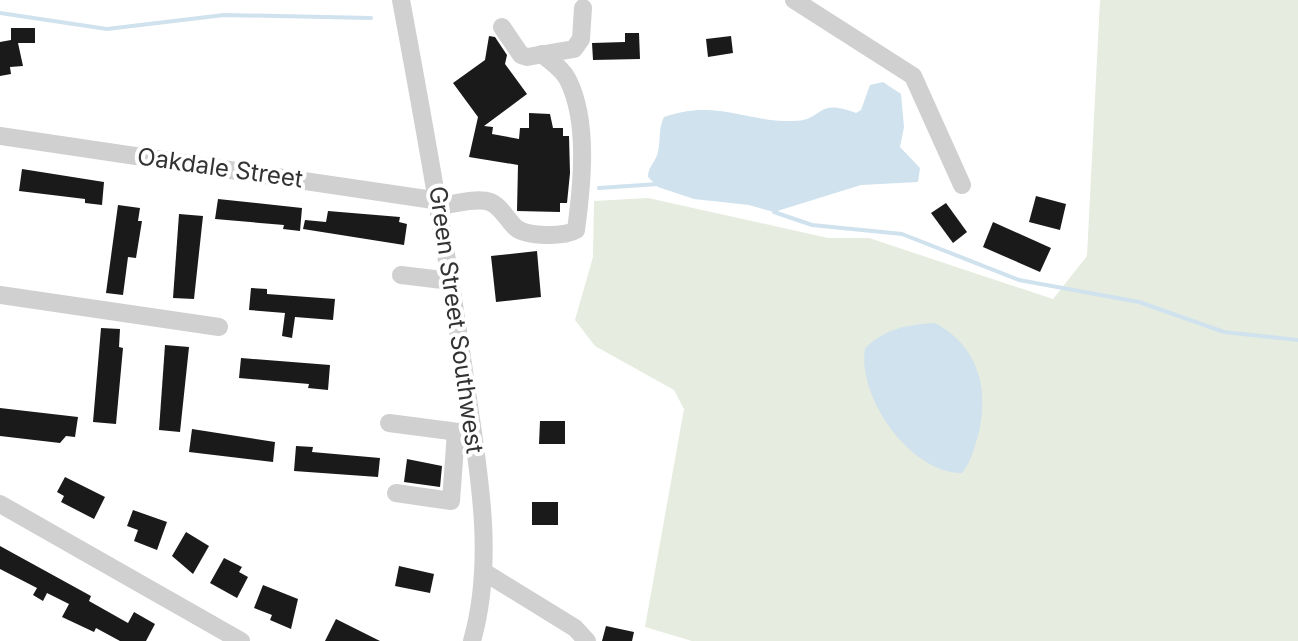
<svg xmlns="http://www.w3.org/2000/svg" width="1298" height="641" viewBox="0 0 1298 641" font-family="Inter,sans-serif">
  <rect width="100%" height="100%" fill="#fff"/>
  <!-- green -->
  <polygon fill="#e6ecdf" points="1100,0 1298,0 1298,641 692,641 645,627 684,409 674,390 595,346 575,320 593,257 594,201 648,198 828,238 869,238 1053,299 1087,256"/>
  <!-- water -->
  <g fill="#cfe2ee">
    <path d="M883 82 901 94 904 127 900 147 920 168 918 182 861 185 774 212 749 205 694 199 658 187 648 177C648 166 656 162 658 152 661 139 658 129 664 117 718 99 744 122 793 121 825 121 814 97 856 113L861 110 870 85Z"/>
    <path d="M935 323C978 346 989 388 979 432 975 446 971 462 962 473 910 473 857 397 865 348 887 328 906 325 935 323Z"/>
  </g>
  <g fill="none" stroke-linecap="round" stroke-linejoin="round">
    <!-- stream -->
    <g stroke="#cfe2ee" stroke-width="4">
      <polyline points="0,13 107,29 224,15 371,18"/>
      <polyline points="599,188 658,184"/>
      <polyline points="774,209 774,212 812,225 902,234 1019,280 1139,302 1224,332 1298,340"/>
    </g>
  </g>
  <!-- building -->
  <g fill="#1a1a1a">
    <polygon points="11,28 35,28 35,43 18,43 23,66 10,67 11,74 0,76 0,42 11,40"/>
    <polygon points="625,33 639,33 640,59 593,60 592,43 625,42"/>
    <polygon points="489,36 495,37 507,55 505,64 527,94 484,126 493,127 492,134 519,139 520,128 529,128 529,113 550,114 553,128 563,128 563,136 569,136 570,173 567,203 560,203 560,212 517,211 518,165 469,157 478,117 453,83 485,60"/>
    <polygon points="731,36 733,53 708,57 706,39"/>
    <polygon points="22,169 104,182 102,205 85,203 85,199 19,191"/>
    <polygon points="1036,196 1066,204 1060,230 1029,222"/>
    <polygon points="218,199 302,208 300,231 283,229 284,225 215,219"/>
    <polygon points="946,203 967,232 953,243 931,213"/>
    <polygon points="118,205 140,208 138,221 142,221 136,258 128,257 123,295 106,293"/>
    <polygon points="328,211 400,217 399,222 407,224 404,245 303,229 305,220 326,222"/>
    <polygon points="179,214 203,216 194,299 173,298"/>
    <polygon points="993,222 1051,248 1040,272 983,247"/>
    <polygon points="537,251 541,297 496,302 491,256"/>
    <polygon points="251,288 267,289 267,294 335,299 333,320 295,317 292,338 282,336 285,313 249,310"/>
    <polygon points="101,328 120,329 119,347 123,348 116,424 93,422"/>
    <polygon points="165,345 189,347 180,432 159,430"/>
    <polygon points="241,358 330,365 328,390 308,388 309,384 239,378"/>
    <polygon points="0,408 78,417 75,437 66,436 60,443 0,436"/>
    <polygon points="540,421 565,421 565,444 539,444"/>
    <polygon points="192,429 275,442 273,462 189,452"/>
    <polygon points="296,446 313,447 312,452 380,458 378,477 294,471"/>
    <polygon points="407,459 442,466 440,487 404,482"/>
    <polygon points="65,477 105,497 94,519 61,502 64,496 57,492"/>
    <rect x="532" y="502" width="26" height="23"/>
    <polygon points="133,510 167,522 157,550 134,541 138,530 127,526"/>
    <polygon points="186,532 209,546 193,574 172,556"/>
    <polygon points="0,546 91,596 89,601 128,623 134,612 155,624 146,641 120,641 96,628 94,632 62,617 69,604 47,593 43,601 33,595 37,588 0,569"/>
    <polygon points="224,558 242,567 239,572 248,577 237,598 210,583"/>
    <polygon points="399,566 434,574 430,593 395,586"/>
    <polygon points="263,585 298,599 291,629 270,620 272,615 254,608"/>
    <polygon points="336,619 380,641 325,641"/>
    <polygon points="606,626 634,632 632,641 602,641"/>
  </g>
  <g fill="none" stroke-linecap="round" stroke-linejoin="round">
    <!-- minor -->
    <g stroke="#d0d0d0" stroke-width="18">
      <path d="M401 0C424 123 446 246 464 371 476 459 497 553 472 641"/>
      <polyline points="794,0 913,76 962,185"/>
      <polyline points="502,27 521,55 527,57 574,49 581,39 583,8"/>
      <polyline points="0,136 440,201"/>
      <path d="M441 206C454 204 477 197 490 202 501 206 507 220 516 228 528 237 564 237 576 230 582 185 589 122 568 80 563 69 551 62 542 54"/>
      <polyline points="401,275 451,281"/>
      <polyline points="0,295 219,327"/>
      <polyline points="389,423 466,433"/>
      <polyline points="396,493 451,501 456,432"/>
      <polyline points="0,504 241,641"/>
      <polyline points="484,572 575,628 587,641"/>
    </g>
  </g>
  <g text-anchor="middle" stroke-width="8" stroke-linejoin="round" paint-order="stroke">
    <!-- street labels -->
    <g font-size="24" fill="#333" stroke="#fff">
      <text transform="translate(220 168) rotate(8)" y="8">Oakdale Street</text>
      <text transform="translate(456 320) rotate(82)" y="8">Green Street Southwest</text>
    </g>
  </g>
</svg>
